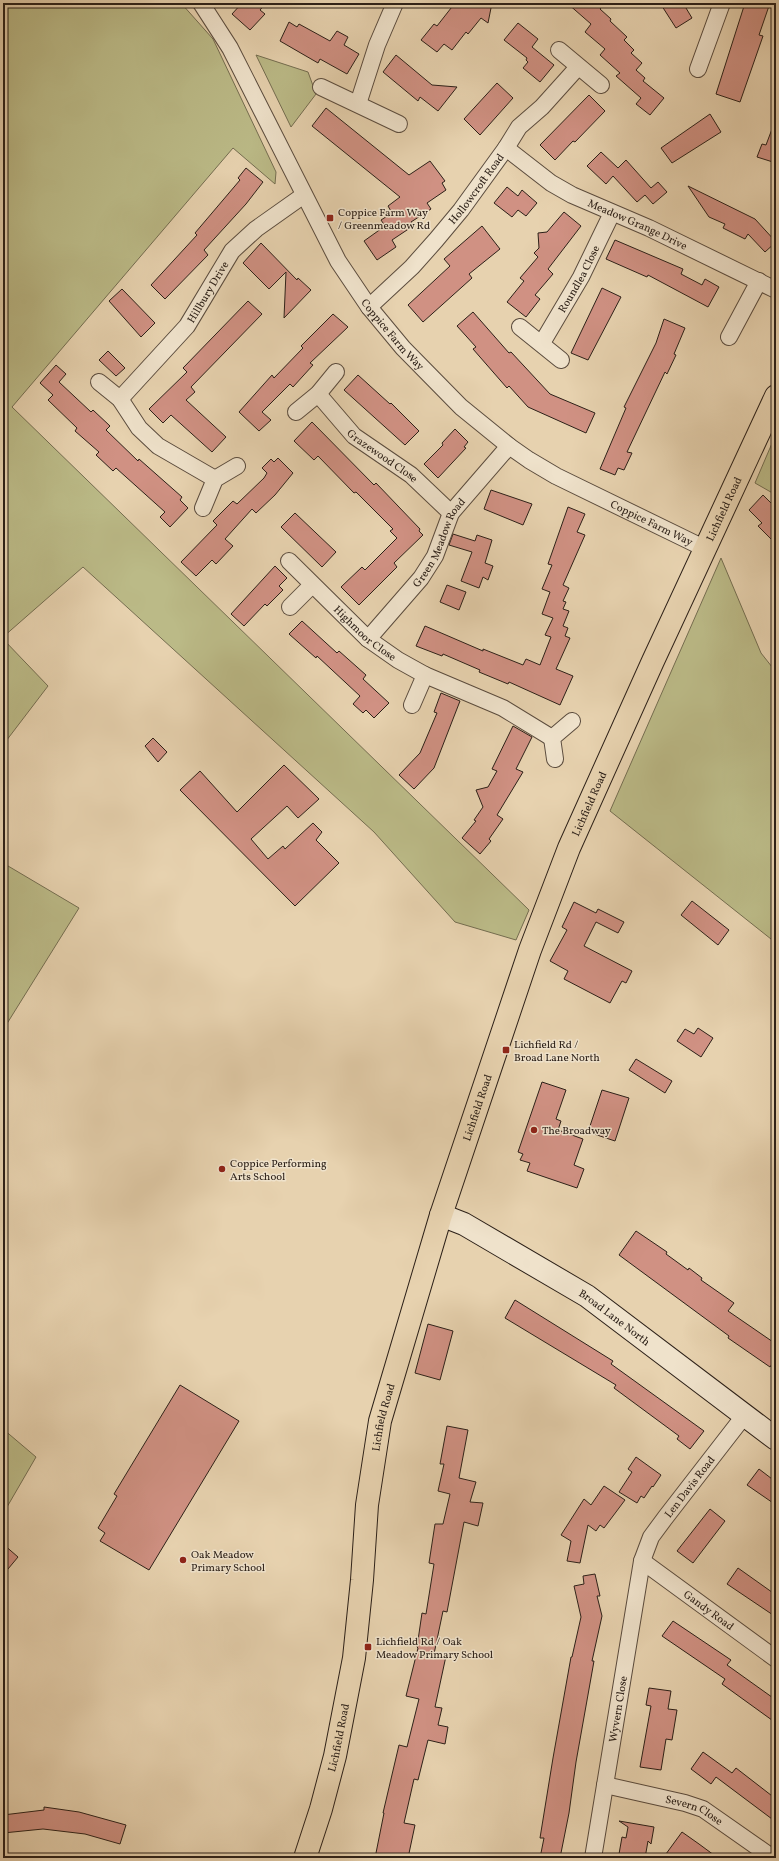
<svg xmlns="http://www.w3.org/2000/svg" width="779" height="1861" viewBox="0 0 779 1861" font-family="Vollkorn,serif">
  <rect width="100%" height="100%" fill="#e7d2af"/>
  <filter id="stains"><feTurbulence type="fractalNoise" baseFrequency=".005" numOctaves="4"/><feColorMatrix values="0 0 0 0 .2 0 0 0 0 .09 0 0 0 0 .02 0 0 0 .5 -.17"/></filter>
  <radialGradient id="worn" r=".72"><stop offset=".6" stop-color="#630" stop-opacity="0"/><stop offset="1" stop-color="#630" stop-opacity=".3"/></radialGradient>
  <!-- green -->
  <g fill="#bbba87" stroke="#746d50">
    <polygon points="3,3 181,3 213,39 276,172 275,184 233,148 12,407 529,910 516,940 455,922 374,832 83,567 3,637"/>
    <polygon points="256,55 308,72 316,94 291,127"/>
    <polygon points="776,434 776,495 755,483"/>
    <polygon points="721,558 761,653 776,672 776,943 610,811"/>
    <polygon points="3,639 48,686 3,745"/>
    <polygon points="3,863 79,908 3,1030"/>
    <polygon points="3,1429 36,1457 7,1507 3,1505"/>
  </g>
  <!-- building -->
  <g fill="#d09183" stroke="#2c2018">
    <polygon points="242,3 266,3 260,10 265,14 250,30 232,14"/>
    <polygon points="455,3 492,3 488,23 481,18 468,34 466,32 452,50 444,44 437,52 421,40 434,24 437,26"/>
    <polygon points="567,3 605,3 600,9 611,19 610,21 627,37 624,40 634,50 631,53 642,63 636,70 645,78 643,81 664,98 650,115 636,104 641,98 616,76 620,73 600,55 605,49 585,32 591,24"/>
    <polygon points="660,3 683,3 692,18 676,28"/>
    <polygon points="745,3 770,3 759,35 763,36 740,102 716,94"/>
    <polygon points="289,22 297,27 299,24 330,41 337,31 348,37 344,45 359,54 347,74 320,59 318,63 280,41"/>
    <polygon points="518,23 538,39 532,47 554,65 540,82 523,68 528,62 526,60 527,58 504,40"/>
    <polygon points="396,55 432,85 457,87 438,111 420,97 418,101 383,72"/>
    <polygon points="497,83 513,98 480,135 464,119"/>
    <polygon points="589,95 605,111 575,142 573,141 555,160 540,145"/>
    <polygon points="326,108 409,175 430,161 445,181 442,183 446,190 427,203 431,209 411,222 413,226 392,240 396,247 377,260 364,241 385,226 381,220 392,213 388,206 400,197 312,126"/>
    <polygon points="710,114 721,132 672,163 661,148"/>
    <polygon points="775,121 776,121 776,163 757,157 762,144 766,145"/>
    <polygon points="601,152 618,168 626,160 651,188 658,182 667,192 653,204 645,195 637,202 613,176 606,184 587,166"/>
    <polygon points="246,168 263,182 246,204 204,250 208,255 165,299 151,285 197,235 195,233 240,180 238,178"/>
    <polygon points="688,186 755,219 776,242 765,252 748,234 745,239 723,228 725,224 709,217"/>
    <polygon points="507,187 518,196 522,190 537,203 526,216 518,210 512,217 494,203"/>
    <polygon points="564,212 581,226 548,269 553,274 535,295 540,299 526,317 507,302 524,281 520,278 538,257 534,253 539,248 538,233 547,232"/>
    <polygon points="482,226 500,249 469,274 472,278 423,322 408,305 450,266 444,259"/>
    <polygon points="615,240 683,269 681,274 702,285 705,279 719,287 708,307 648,275 647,277 606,259"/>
    <polygon points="261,243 297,280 298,278 311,290 284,318 286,272 269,289 243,263"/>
    <polygon points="602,288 621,297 588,360 571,353"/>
    <polygon points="122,289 155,323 141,337 109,301"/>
    <polygon points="248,301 262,314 191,387 195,392 186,400 226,437 212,452 171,415 163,423 149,409 187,372 183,368"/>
    <polygon points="473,312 509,353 511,352 550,394 595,413 586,433 528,407 509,386 507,388 473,349 476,347 457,326"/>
    <polygon points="333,314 348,327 310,363 313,365 293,387 290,384 262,412 271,420 259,431 239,412 272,375 274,378 303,348 301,346"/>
    <polygon points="664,319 685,328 674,354 676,355 667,374 665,372 627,452 632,453 624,470 618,468 615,475 600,469 626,408 624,407 656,343"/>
    <polygon points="108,351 125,368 116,376 99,360"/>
    <polygon points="56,365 66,374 59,382 91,412 93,410 110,426 106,430 138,461 139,459 182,497 180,500 188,508 170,527 160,517 165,512 116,468 113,471 96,455 99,452 75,431 77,428 48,400 53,395 40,383"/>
    <polygon points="358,375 390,404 391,403 419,431 405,445 344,390"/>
    <polygon points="312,422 374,485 376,483 420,529 419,531 423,535 394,563 397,567 359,605 341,587 362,567 365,570 397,538 390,531 393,529 356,492 354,493 318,456 314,460 294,441"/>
    <polygon points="455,429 468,442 464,447 466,448 438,478 424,464 443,445 442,443"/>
    <polygon points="278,458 293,473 275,495 256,513 252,509 225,539 233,546 216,564 212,560 196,576 181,562 217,525 213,521 233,501 237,504 264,478 267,473 262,468 271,459 274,462"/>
    <polygon points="491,490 532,504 523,525 484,509"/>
    <polygon points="763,495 776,508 776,544 758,526 762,523 749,510"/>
    <polygon points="568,507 585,514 577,532 585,535 563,585 569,588 563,601 566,602 563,609 569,611 563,626 568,628 565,636 570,638 556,669 573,676 560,705 509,682 508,684 479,672 480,670 443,654 442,656 416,646 425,626 483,651 483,649 523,665 526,659 540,665 551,637 545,635 553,618 542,614 550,592 542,589 552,565 548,564"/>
    <polygon points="295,513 336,552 322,567 281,527"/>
    <polygon points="453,534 475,541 477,535 492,540 485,563 493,566 488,580 483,577 479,588 461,581 472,552 449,545"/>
    <polygon points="275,566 287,578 279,586 283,590 267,606 265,604 244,626 231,614"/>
    <polygon points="447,585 466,592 459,610 440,602"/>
    <polygon points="302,621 337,653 339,651 366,675 363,679 389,703 374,718 366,710 363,713 353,704 360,696 317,656 316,658 289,634"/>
    <polygon points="441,693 460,701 434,768 414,789 399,775 420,753 437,713 434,712"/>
    <polygon points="513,726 532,737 516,769 523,772 497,815 503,819 489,839 491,841 480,854 462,838 476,821 474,820 483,807 476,790 488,787 497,771 492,769"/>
    <polygon points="153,738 167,752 158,762 145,746"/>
    <polygon points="284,765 319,799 298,818 287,806 251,839 268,859 283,846 285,849 313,823 322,832 316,840 339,863 295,906 180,790 200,771 237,812"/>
    <polygon points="692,901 729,930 718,945 681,915"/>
    <polygon points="574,902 596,913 598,909 624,922 618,933 596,922 584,946 632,971 626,983 622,981 610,1003 564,979 568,971 550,961 567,930 562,927"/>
    <polygon points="698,1028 713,1038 701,1057 677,1041 685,1029 694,1034"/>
    <polygon points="636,1059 672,1081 665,1093 629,1070"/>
    <polygon points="542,1082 566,1090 556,1119 561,1121 558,1130 583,1139 574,1165 584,1169 577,1188 527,1171 530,1163 520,1160 523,1154 518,1152"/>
    <polygon points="602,1090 629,1098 615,1141 588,1132"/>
    <polygon points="636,1231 667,1252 666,1254 688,1270 689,1268 702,1278 701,1280 734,1303 728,1311 776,1344 776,1358 770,1367 728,1338 729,1336 619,1255"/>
    <polygon points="515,1300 613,1361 611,1364 704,1431 690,1449 677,1439 679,1436 614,1388 616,1385 505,1318"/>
    <polygon points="428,1324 453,1331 440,1380 415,1373"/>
    <polygon points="180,1385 239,1421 149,1570 100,1541 105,1533 98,1528 117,1496 114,1494"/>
    <polygon points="447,1426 468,1430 459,1478 476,1482 470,1502 483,1503 478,1526 464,1522 447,1612 443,1611 434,1654 446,1656 435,1707 442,1708 438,1725 448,1727 445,1744 428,1740 418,1780 414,1779 404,1823 415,1825 408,1858 375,1858 384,1813 383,1813 399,1745 407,1747 419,1699 406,1696 418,1648 417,1647 422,1613 426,1614 434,1564 429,1563 435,1524 443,1524 450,1494 438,1491 444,1464 440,1464"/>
    <polygon points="636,1457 661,1475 653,1487 652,1486 644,1498 641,1496 637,1503 619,1492 632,1472 628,1469"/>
    <polygon points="759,1469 776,1482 776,1505 747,1485"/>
    <polygon points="604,1486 625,1500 604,1528 600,1525 596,1531 588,1525 580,1563 567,1561 571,1541 561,1535 584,1499 591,1505"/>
    <polygon points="710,1509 725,1521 693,1563 677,1551"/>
    <polygon points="3,1544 18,1557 3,1575"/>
    <polygon points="738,1568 776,1595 776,1617 727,1584"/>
    <polygon points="595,1574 600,1596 597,1596 602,1616 592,1661 594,1661 576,1762 569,1813 560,1858 540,1858 544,1838 540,1838 553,1758 571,1657 572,1657 581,1617 574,1586 584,1584 583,1576"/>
    <polygon points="673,1621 731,1660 727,1665 776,1700 776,1723 722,1684 725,1679 662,1636"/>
    <polygon points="649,1688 671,1691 668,1709 677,1710 672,1740 666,1739 661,1770 640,1767 651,1706 646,1705"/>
    <polygon points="703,1752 732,1773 736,1768 776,1799 776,1822 716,1777 711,1784 691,1769"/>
    <polygon points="44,1807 79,1812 126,1825 120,1844 85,1834 43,1829 3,1833 3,1815 44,1810"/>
    <polygon points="619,1821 654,1827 651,1844 648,1841 645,1858 619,1854 622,1837 626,1838 628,1827"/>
    <polygon points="682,1832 699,1844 718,1858 663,1858"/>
  </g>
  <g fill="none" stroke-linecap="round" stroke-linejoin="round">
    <!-- street casing -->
    <g stroke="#5b4c3e" stroke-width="18">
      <g id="street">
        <path id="s1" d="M201 3 230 48 338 261 369 307 403 348 461 407 509 446 529 460 556 476 706 549"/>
        <polyline points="559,50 601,85"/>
        <polyline points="698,69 722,3"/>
        <polyline points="321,87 399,124"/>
        <polyline points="358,104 377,45 395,3"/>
        <path id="s2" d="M506 148 551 183 572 195 649 228 776 290"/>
        <path id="s3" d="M369 307 412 267 436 240 461 210 506 148 519 127 542 107 578 67"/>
        <polyline points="520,327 561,360"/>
        <polyline points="729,337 759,281"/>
        <path id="s4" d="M542 343 581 277 612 213"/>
        <polyline points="99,382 120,399 139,428 158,446 215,479"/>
        <path id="s5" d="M318 394 354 436 411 475 451 513"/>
        <path id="s6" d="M120 399 187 326 232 251 256 229 304 195"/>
        <polyline points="296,412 318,394 336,372"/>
        <polyline points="203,508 215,479 237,466"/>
        <path id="s7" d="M289 561 368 639 398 660 425 675"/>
        <polyline points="290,607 312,585"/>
        <path id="s8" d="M368 639 421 578 435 556 451 513 509 446"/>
        <polyline points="412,705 425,675 503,708 552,738"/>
        <polyline points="555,759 552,738 572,721"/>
        <path id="s9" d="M642 1561 776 1659"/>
        <path id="s10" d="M605 1785 685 1803 703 1809 773 1858"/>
        <path id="s11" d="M593 1858 642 1561 651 1537 665 1518 744 1416"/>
      </g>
    </g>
    <!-- secondary casing -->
    <g stroke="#2c2018" stroke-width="24">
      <g id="secondary">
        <path id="s12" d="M441 1215 464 1224 587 1296 776 1439"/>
      </g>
    </g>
    <!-- primary casing -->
    <g stroke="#2c2018" stroke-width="24">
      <g id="primary">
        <path id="s13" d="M305 1858 321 1809 335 1756 354 1658 362 1580 367 1505 380 1421 441 1215 530 950 569 848 653 661 776 396"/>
      </g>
    </g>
    <!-- street -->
    <use href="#street" stroke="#efe2cb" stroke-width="16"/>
    <!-- secondary -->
    <use href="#secondary" stroke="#efe2cb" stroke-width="22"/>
    <!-- primary -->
    <use href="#primary" stroke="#e7d2af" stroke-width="22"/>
  </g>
  <!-- markers -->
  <g fill="#8f2418" stroke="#efe2cb" stroke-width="1.5">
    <rect x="326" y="214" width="8" height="8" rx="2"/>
    <rect x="502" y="1046" width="8" height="8" rx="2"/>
    <circle cx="534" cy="1130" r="4"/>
    <circle cx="222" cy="1169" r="4"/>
    <circle cx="183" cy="1560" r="4"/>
    <rect x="364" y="1643" width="8" height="8" rx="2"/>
  </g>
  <g text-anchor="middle" stroke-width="3" stroke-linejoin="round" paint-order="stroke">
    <!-- street labels -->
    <g font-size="11" fill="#2c2018" stroke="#efe2cb">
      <text dy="4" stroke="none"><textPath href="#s3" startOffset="160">Hollowcroft Road</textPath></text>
      <text dy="4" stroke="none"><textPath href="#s2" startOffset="153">Meadow Grange Drive</textPath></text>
      <text dy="4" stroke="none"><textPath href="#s4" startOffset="74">Roundlea Close</textPath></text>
      <text dy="4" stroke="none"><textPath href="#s6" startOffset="139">Hillbury Drive</textPath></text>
      <text dy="4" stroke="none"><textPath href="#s1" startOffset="384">Coppice Farm Way</textPath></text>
      <text dy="4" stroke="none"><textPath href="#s5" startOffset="90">Grazewood Close</textPath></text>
      <text dy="4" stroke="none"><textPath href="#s13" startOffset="1421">Lichfield Road</textPath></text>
      <text dy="4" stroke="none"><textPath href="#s1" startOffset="708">Coppice Farm Way</textPath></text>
      <text dy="4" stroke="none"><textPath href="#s8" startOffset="121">Green Meadow Road</textPath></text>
      <text dy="4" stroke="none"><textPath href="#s7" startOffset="105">Highmoor Close</textPath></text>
      <text dy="4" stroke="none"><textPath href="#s13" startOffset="1097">Lichfield Road</textPath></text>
      <text dy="4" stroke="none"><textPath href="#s13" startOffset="773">Lichfield Road</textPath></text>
      <text dy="4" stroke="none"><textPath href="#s12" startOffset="202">Broad Lane North</textPath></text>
      <text dy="4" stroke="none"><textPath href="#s13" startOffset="449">Lichfield Road</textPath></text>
      <text dy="4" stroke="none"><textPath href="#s11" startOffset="390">Len Davis Road</textPath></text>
      <text dy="4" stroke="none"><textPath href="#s9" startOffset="83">Gandy Road</textPath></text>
      <text dy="4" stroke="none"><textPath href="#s11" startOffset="151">Wyvern Close</textPath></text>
      <text dy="4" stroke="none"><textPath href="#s13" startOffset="125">Lichfield Road</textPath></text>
      <text dy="4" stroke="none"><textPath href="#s10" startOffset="93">Severn Close</textPath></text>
    </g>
    <!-- poi labels -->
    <g font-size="11" fill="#2c2018" stroke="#efe2cb" text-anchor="start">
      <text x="338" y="216">Coppice Farm Way<tspan x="338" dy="13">/ Greenmeadow Rd</tspan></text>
      <text x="514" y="1048">Lichfield Rd /<tspan x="514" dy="13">Broad Lane North</tspan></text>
      <text x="542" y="1134">The Broadway</text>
      <text x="230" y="1167">Coppice Performing<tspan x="230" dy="13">Arts School</tspan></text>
      <text x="191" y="1558">Oak Meadow<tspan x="191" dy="13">Primary School</tspan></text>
      <text x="376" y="1645">Lichfield Rd / Oak<tspan x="376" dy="13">Meadow Primary School</tspan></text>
    </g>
  </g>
  <!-- margin -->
  <rect width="779" height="1861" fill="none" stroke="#e7d2af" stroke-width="16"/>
  <rect x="4" y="4" width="771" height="1853" fill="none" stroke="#2c2018" stroke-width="2"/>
  <rect x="8" y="8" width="763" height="1845" fill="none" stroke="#2c2018"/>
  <rect width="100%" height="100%" filter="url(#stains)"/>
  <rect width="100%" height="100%" fill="url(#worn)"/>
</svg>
